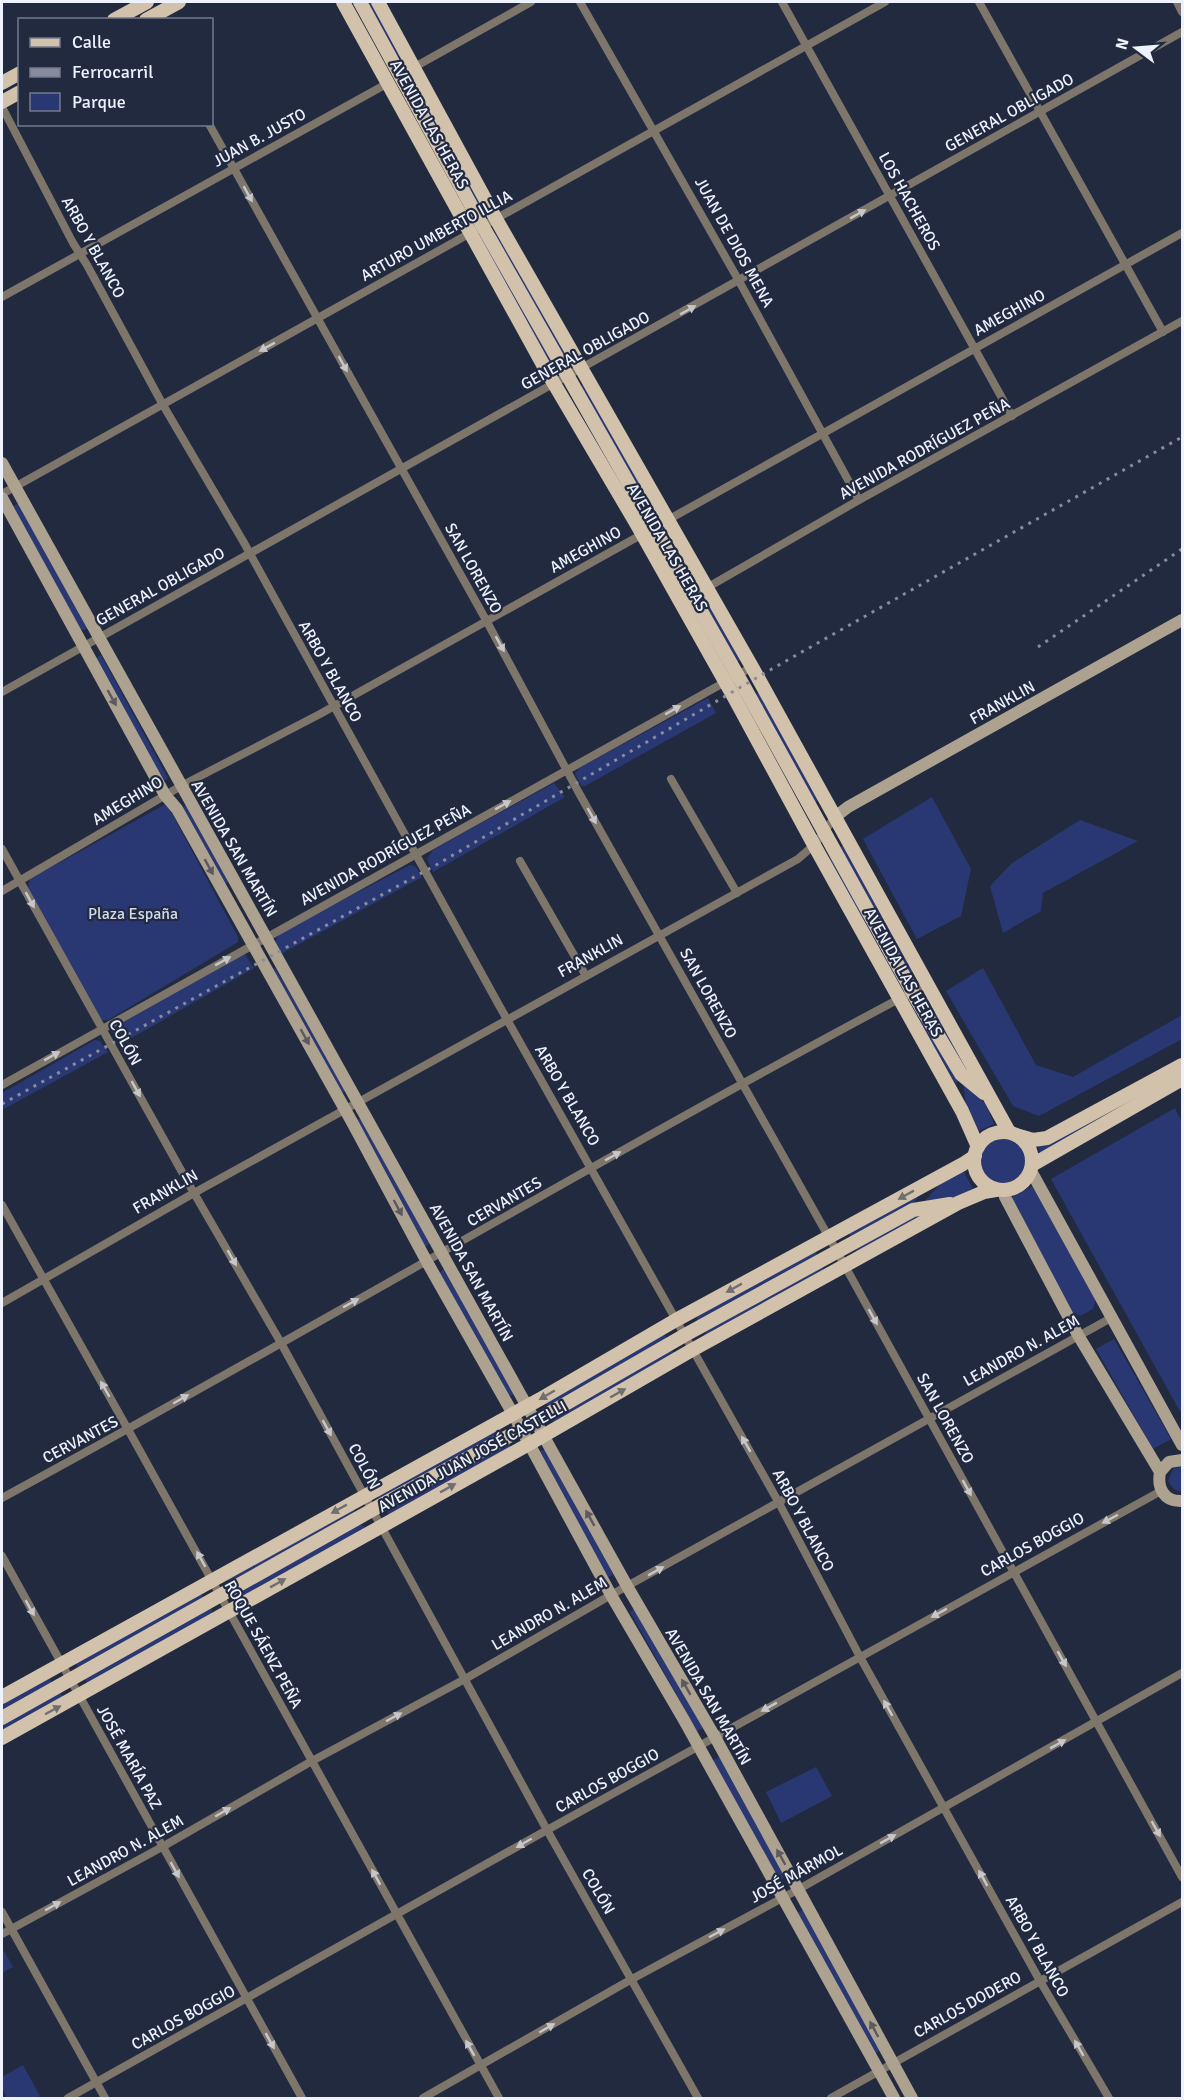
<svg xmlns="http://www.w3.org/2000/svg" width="1184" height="2100" viewBox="0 0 1184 2100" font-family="Signika,sans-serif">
  <rect width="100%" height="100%" fill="#222a40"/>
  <!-- green -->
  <g fill="#293872">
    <polygon points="366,2 373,2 402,56 396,57"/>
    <polygon points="417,81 487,210 480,215 409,85"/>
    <polygon points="499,232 570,355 563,359 493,235"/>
    <polygon points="487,240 557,365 550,369 481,244"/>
    <polygon points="585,384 654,507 648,511 579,387"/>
    <polygon points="17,504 21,505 88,628 84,630 80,629 13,506"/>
    <polygon points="710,604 740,660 735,663 704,607"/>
    <polygon points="101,655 168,778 162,782 94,659"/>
    <polygon points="759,692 819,800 814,803 755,695"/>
    <polygon points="708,698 716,713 585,786 582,786 575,775 579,768"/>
    <polygon points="554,783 565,797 433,872 427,859 433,850"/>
    <polygon points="932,797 971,869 961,916 917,939 863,839"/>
    <polygon points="164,805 169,808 238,937 238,942 108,1020 102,1020 28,888 30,879"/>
    <polygon points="186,805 229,881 225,884 181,809"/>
    <polygon points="1080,820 1138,841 1043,893 1041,911 1003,933 990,886 1012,863"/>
    <polygon points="844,845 914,970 909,974 839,848"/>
    <polygon points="832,856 902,978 897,980 826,859"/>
    <polygon points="410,865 415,866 422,877 281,954 275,942 279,933"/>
    <polygon points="245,954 254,968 121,1044 111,1031 112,1028"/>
    <polygon points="275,968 347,1090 340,1094 272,970"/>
    <polygon points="983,968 1036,1065 1073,1077 1182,1015 1182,1039 1039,1116 1013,1106 946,991"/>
    <polygon points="929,996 974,1076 969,1077 922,999"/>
    <polygon points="916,1003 959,1081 955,1083 910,1006"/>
    <polygon points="95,1040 100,1041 108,1052 2,1110 2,1093"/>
    <polygon points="963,1084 986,1104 994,1124 979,1131 967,1110"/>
    <polygon points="1175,1108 1182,1123 1182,1415 1051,1179"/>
    <polygon points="1099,1118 1041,1155 1037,1144"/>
    <polygon points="359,1119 362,1119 431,1241 427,1246 424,1246 356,1120"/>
    <circle cx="1003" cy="1161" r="25"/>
    <polygon points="963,1170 973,1189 953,1199 922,1204 943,1181"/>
    <polygon points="1033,1186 1096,1298 1093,1309 1080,1316 1073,1313 1010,1198"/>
    <polygon points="925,1188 911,1206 851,1238 847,1231"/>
    <polygon points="940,1209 856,1252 855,1247 920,1211"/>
    <polygon points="816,1250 817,1256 701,1321 697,1321 697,1314"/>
    <polygon points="821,1267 826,1270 706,1337 704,1335 706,1331"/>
    <polygon points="444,1269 514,1394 511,1396 508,1394 439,1273"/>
    <polygon points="662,1334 668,1338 550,1406 544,1403"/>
    <polygon points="1114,1339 1171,1439 1153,1449 1096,1349"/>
    <polygon points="671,1350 676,1354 554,1422 552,1419"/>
    <polygon points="500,1427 502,1432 379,1499 377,1495"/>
    <polygon points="509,1442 511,1447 390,1514 388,1514 387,1507"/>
    <polygon points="543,1450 545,1450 613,1573 612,1576 607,1577 540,1451"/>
    <path d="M1180 1466H1182V1492C1175 1491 1172 1488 1168 1481L1173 1469Z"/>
    <polygon points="354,1507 355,1513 233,1582 229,1582 227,1578"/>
    <polygon points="360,1524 365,1527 364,1529 239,1598 236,1598 236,1592"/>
    <polygon points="200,1593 203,1597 81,1668 77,1667 76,1663"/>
    <polygon points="635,1608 703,1728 697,1731 630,1612"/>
    <polygon points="209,1609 212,1609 212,1614 87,1683 85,1679 86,1677"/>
    <polygon points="50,1678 52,1683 2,1712 2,1704"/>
    <polygon points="61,1692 63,1697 2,1732 2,1723"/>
    <polygon points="719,1757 787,1876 780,1880 712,1761"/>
    <polygon points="816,1767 832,1796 781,1823 766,1792"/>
    <polygon points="803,1910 881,2050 875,2054 797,1913"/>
    <polygon points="4,1951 13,1967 2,1973 2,1952"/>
    <polygon points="23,2065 40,2096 36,2098 7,2098 2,2088 2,2077"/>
  </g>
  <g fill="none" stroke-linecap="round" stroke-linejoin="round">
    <!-- street -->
    <g stroke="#7e766b" stroke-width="8">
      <polyline points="580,2 739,281 859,500"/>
      <polyline points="782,2 1012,416"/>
      <polyline points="979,2 1163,332"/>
      <polyline points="1177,2 1182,12"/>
      <polyline points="411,69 531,2"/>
      <polyline points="2,107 73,243 87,265 163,405 243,541 500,1007 779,1503 860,1657 1040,1981 1109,2098"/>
      <polyline points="209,124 486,620 579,793 845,1266 1182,1877"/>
      <polyline points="2,297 390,82"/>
      <polyline points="2,494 885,2"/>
      <polyline points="689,598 859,500 1182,321"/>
      <polyline points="2,692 1182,32"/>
      <polyline points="671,779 737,893"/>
      <polyline points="2,849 187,1181 281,1343 547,1830 698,2098"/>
      <polyline points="520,861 586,976"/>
      <polyline points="2,891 181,786 320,714 1182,233"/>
      <polyline points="2,1085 752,667"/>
      <polyline points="2,1205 135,1442 499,2098"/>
      <polyline points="2,1303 194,1193 798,859 814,845 835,817"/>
      <path d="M2 1498C312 1330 615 1149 927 984"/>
      <polyline points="2,1556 302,2098"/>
      <polyline points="2,1912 105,2098"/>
      <polyline points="2,1934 162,1847 312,1761 465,1679 611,1595 1111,1318"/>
      <polyline points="68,2098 547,1830 1161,1491"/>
      <polyline points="423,2098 632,1979 799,1889 1182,1673"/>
      <polyline points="831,2098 1182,1902"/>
    </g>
    <!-- secondary -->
    <g stroke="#ada18f" stroke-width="12">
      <polyline points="2,463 627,1586 715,1737 912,2098"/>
      <polyline points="2,498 165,795 177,809 352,1122 427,1262 513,1414 611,1595 684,1720 894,2098"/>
      <polyline points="835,817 848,807 1182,620"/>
      <polyline points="1031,1171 1182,1445"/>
      <path d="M1004 1191 1005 1197 1078 1335 1160 1472C1157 1488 1164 1502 1182 1501"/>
      <polyline points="1160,1472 1169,1462 1182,1460"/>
    </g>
    <!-- primary -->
    <g stroke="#d2c2ab" stroke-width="14">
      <polyline points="343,2 546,370 636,523 735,699 814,845 962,1111 978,1147"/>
      <polyline points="360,2 478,218 743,685 917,1000 961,1074 984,1093"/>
      <polyline points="378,2 496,219 752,667 1009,1132"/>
      <polyline points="114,20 147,2"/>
      <polyline points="146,20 179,2"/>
      <polyline points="2,83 20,73"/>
      <polyline points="2,102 20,92"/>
      <circle cx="1003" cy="1161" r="29"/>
      <polyline points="1016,1135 1033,1140 1047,1138 1182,1065"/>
      <polyline points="1032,1165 1182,1079"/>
      <polyline points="2,1697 542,1398 676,1320 963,1164 975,1156"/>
      <polyline points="2,1718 381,1505 522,1429 685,1335 913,1210 950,1204"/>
      <polyline points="2,1738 529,1444 692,1350 958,1203 984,1192 996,1190"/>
    </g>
    <!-- rail -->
    <g stroke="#868c9e" stroke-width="3" stroke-dasharray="3 6" stroke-linecap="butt">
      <polyline points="1038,647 1182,549"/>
      <polyline points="2,1104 436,865 770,670 1182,437"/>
    </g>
  </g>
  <!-- one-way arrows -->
  <defs><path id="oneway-solid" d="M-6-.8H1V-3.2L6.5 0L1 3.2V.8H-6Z" transform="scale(1.5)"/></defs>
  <g fill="#c7c7cb">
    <use href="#oneway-solid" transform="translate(248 194) rotate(61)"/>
    <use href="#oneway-solid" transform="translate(858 214) rotate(-29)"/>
    <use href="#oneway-solid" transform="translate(688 310) rotate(-29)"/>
    <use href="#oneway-solid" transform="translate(267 347) rotate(151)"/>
    <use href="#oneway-solid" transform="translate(343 364) rotate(61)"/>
    <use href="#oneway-solid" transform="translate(500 644) rotate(61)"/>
    <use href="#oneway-solid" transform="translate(673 710) rotate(-29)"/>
    <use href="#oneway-solid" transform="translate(503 805) rotate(-29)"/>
    <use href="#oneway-solid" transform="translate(592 816) rotate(61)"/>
    <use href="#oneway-solid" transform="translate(30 900) rotate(61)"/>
    <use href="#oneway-solid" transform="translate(223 961) rotate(-29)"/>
    <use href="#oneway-solid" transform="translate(52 1056) rotate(-29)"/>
    <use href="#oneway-solid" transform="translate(136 1089) rotate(61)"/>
    <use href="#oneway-solid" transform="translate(613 1156) rotate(-29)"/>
    <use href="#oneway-solid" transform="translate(232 1258) rotate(60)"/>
    <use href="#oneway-solid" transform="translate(351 1303) rotate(-29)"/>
    <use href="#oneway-solid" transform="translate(873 1317) rotate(61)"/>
    <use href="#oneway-solid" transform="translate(105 1389) rotate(-120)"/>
    <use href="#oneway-solid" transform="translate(181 1399) rotate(-30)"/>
    <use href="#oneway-solid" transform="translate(327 1428) rotate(61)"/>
    <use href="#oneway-solid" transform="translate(746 1444) rotate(-120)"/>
    <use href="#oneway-solid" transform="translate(967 1488) rotate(61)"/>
    <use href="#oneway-solid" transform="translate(1110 1519) rotate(152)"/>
    <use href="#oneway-solid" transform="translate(201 1559) rotate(-119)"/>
    <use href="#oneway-solid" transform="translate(656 1571) rotate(-29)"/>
    <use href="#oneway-solid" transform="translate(30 1608) rotate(61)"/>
    <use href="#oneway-solid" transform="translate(939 1613) rotate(151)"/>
    <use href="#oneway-solid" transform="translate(1062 1659) rotate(61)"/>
    <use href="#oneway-solid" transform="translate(769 1707) rotate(151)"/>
    <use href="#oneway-solid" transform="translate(888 1708) rotate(-119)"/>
    <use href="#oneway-solid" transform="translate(394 1717) rotate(-28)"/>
    <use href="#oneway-solid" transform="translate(1058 1744) rotate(-29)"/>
    <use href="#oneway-solid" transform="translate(223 1812) rotate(-30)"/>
    <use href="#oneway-solid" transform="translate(1156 1829) rotate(61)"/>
    <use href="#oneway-solid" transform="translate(888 1839) rotate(-29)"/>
    <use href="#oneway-solid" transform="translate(524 1843) rotate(150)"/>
    <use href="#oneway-solid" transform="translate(175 1870) rotate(61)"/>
    <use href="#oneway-solid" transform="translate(376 1877) rotate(-119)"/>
    <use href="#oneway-solid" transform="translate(983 1878) rotate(-119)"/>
    <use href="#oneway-solid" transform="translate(53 1906) rotate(-29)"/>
    <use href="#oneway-solid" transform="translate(717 1933) rotate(-28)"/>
    <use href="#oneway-solid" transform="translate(547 2028) rotate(-30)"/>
    <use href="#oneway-solid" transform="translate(270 2041) rotate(61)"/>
    <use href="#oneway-solid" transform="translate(470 2048) rotate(-119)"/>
    <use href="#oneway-solid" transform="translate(1079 2048) rotate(-120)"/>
  </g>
  <g fill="#5a5a60">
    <use href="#oneway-solid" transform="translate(112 698) rotate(61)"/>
    <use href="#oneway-solid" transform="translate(209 867) rotate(61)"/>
    <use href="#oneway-solid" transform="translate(305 1037) rotate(61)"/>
    <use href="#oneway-solid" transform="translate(398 1208) rotate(62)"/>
    <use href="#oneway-solid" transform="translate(590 1518) rotate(-119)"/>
    <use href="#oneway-solid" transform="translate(686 1687) rotate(-120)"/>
    <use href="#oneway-solid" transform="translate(781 1857) rotate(-119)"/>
    <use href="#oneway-solid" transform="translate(874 2029) rotate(-118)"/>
  </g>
  <g fill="#716e70">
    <use href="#oneway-solid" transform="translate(906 1195) rotate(151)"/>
    <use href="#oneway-solid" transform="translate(734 1288) rotate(151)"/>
    <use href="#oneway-solid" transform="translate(618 1393) rotate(-30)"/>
    <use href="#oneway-solid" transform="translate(547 1395) rotate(150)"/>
    <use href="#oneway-solid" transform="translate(448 1488) rotate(-29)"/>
    <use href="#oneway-solid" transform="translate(339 1509) rotate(151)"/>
    <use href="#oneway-solid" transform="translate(278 1583) rotate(-29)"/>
    <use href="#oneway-solid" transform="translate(53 1710) rotate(-28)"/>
  </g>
  <g text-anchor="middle" stroke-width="4.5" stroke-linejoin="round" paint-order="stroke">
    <!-- street labels -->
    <g font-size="16" fill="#eef2fe" stroke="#222a40">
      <text transform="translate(1009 112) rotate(-29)" y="6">GENERAL OBLIGADO</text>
      <text transform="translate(430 124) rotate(61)" y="6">AVENIDA LAS HERAS</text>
      <text transform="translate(259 137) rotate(-29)" y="6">JUAN B. JUSTO</text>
      <text transform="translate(910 201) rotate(61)" y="6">LOS HACHEROS</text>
      <text transform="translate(436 235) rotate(-29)" y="6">ARTURO UMBERTO ILLIA</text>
      <text transform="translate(735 242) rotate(61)" y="6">JUAN DE DIOS MENA</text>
      <text transform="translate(94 247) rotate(61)" y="6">ARBO Y BLANCO</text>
      <text transform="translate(1009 312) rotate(-29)" y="6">AMEGHINO</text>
      <text transform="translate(585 350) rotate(-29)" y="6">GENERAL OBLIGADO</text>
      <text transform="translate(924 448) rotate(-29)" y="6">AVENIDA RODRÍGUEZ PEÑA</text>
      <text transform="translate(668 547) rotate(60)" y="6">AVENIDA LAS HERAS</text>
      <text transform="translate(585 549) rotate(-29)" y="6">AMEGHINO</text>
      <text transform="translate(474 568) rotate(61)" y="6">SAN LORENZO</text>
      <text transform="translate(160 586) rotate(-29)" y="6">GENERAL OBLIGADO</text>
      <text transform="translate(331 671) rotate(61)" y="6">ARBO Y BLANCO</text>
      <text transform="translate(1002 702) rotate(-29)" y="6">FRANKLIN</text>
      <text transform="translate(127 800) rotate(-31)" y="6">AMEGHINO</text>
      <text transform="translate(235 848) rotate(60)" y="6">AVENIDA SAN MARTÍN</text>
      <text transform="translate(385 854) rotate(-29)" y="6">AVENIDA RODRÍGUEZ PEÑA</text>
      <text transform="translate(590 955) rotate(-29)" y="6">FRANKLIN</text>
      <text transform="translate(904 972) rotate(61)" y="6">AVENIDA LAS HERAS</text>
      <text transform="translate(709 993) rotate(61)" y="6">SAN LORENZO</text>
      <text transform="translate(126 1042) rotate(61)" y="6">COLÓN</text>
      <text transform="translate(568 1095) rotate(60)" y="6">ARBO Y BLANCO</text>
      <text transform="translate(165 1191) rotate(-30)" y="6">FRANKLIN</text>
      <text transform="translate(504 1201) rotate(-30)" y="6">CERVANTES</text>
      <text transform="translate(472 1272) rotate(61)" y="6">AVENIDA SAN MARTÍN</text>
      <text transform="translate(1021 1350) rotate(-29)" y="6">LEANDRO N. ALEM</text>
      <text transform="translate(946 1418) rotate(61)" y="6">SAN LORENZO</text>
      <text transform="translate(80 1439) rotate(-28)" y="6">CERVANTES</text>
      <text transform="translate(472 1456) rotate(-29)" y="6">AVENIDA JUAN JOSÉ CASTELLI</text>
      <text transform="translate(365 1466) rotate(62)" y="6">COLÓN</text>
      <text transform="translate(804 1520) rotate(62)" y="6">ARBO Y BLANCO</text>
      <text transform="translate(1032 1544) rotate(-29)" y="6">CARLOS BOGGIO</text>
      <text transform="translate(549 1613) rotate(-30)" y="6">LEANDRO N. ALEM</text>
      <text transform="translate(264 1644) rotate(61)" y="6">ROQUE SÁENZ PEÑA</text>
      <text transform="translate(709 1696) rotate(60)" y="6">AVENIDA SAN MARTÍN</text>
      <text transform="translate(130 1757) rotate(61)" y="6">JOSÉ MARÍA PAZ</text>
      <text transform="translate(607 1780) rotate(-29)" y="6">CARLOS BOGGIO</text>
      <text transform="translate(125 1850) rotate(-29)" y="6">LEANDRO N. ALEM</text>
      <text transform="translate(796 1873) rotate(-29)" y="6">JOSÉ MÁRMOL</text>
      <text transform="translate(599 1891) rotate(60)" y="6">COLÓN</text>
      <text transform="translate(1038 1946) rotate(61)" y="6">ARBO Y BLANCO</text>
      <text transform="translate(967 2004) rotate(-29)" y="6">CARLOS DODERO</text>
      <text transform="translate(183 2017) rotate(-29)" y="6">CARLOS BOGGIO</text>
    </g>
    <!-- park labels -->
    <g font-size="16" fill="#d2d9ed" stroke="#222a40">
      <text x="133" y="919">Plaza España</text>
    </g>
  </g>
  <!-- border -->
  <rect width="1184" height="2100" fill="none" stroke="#eef2fe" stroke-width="6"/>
  <!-- legend -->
  <rect x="18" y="18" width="195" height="108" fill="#222a40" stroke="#747a8c" stroke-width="1.5"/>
  <rect x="30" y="38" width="30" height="9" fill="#d2c2ab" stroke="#747a8c" stroke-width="1.5"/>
  <text x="72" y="48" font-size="18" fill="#eef2fe">Calle</text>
  <rect x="30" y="68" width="30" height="9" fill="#868c9e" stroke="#747a8c" stroke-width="1.5"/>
  <text x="72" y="78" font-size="18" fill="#eef2fe">Ferrocarril</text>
  <rect x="30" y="93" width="30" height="18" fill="#293872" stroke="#747a8c" stroke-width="1.5"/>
  <text x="72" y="108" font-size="18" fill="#eef2fe">Parque</text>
  <!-- north arrow -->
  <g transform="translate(1136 48) rotate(286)" stroke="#222a40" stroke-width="4.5" paint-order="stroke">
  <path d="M0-4.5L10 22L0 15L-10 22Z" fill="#eef2fe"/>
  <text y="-9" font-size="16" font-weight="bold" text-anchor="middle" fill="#eef2fe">N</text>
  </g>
</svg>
